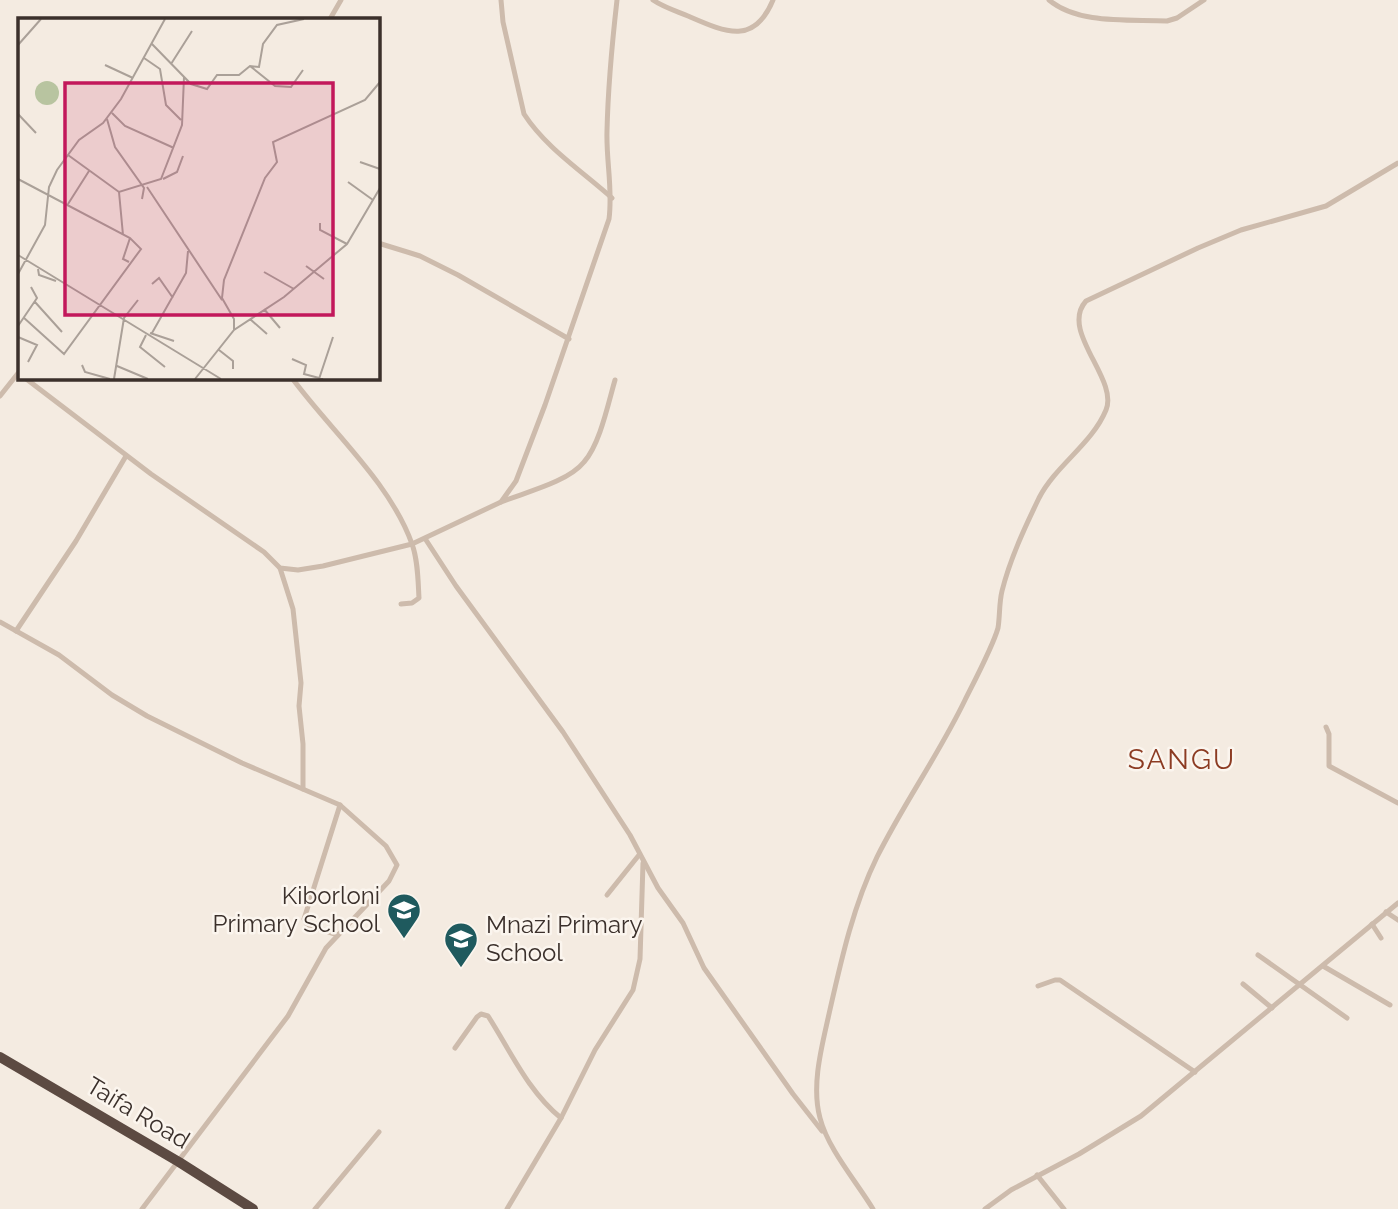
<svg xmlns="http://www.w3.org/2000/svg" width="1398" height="1209" viewBox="0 0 1398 1209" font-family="Raleway,sans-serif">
  <rect width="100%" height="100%" fill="#f4ebe1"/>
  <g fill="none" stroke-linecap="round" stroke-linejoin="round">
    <!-- street -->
    <g stroke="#cdbbac" stroke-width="5">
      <path d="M501 0 503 22 524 114C546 148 582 171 612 198"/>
      <path d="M653 0C663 7 676 11 688 16 725 32 754 46 773 0"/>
      <path d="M1049 0C1079 25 1130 19 1167 21L1177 18 1204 0"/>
      <polyline points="330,19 341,0"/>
      <polyline points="378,243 420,256 458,275 569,339"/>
      <path d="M25 378 151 474 264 552 280 568 298 570 323 566 412 544 501 502 516 481 545 405 609 219C613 189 606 161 607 131 608 87 612 44 617 0"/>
      <path d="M292 378C330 430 390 482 412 544 418 560 418 581 419 598L412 603 401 604"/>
      <polyline points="0,396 19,372"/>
      <path d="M501 502C526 492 568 482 584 462 600 444 608 404 615 380"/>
      <polyline points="426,540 456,586 563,732 630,835 658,888 683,923 704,968 793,1094 822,1131"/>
      <polyline points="280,568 293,609 301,683 299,706 303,744 303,789"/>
      <polyline points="0,622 59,655 112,695 147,716 242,763 340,805 386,846 397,865 389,881 326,948 288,1016 142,1209"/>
      <polyline points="16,631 76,541 126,456"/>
      <polyline points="1326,727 1329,734 1329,766 1398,803"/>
      <polyline points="607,895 639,855"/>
      <polyline points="1386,912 1398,920"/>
      <polyline points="1372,924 1381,938"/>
      <polyline points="338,935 307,925 304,919 340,805"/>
      <polyline points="1258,955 1347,1018"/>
      <polyline points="1323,966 1390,1005"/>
      <polyline points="1243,984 1272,1008"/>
      <polyline points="1038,986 1055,980 1060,980 1195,1072"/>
      <path d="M455 1048 477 1017 481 1014 488 1016C511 1052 528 1091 561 1118"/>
      <polyline points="1037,1175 1064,1209"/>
      <polyline points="315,1209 379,1132"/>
      <polyline points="507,1209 561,1118 595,1050 633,990 640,959 643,863"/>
      <path d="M873 1209C856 1181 828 1149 820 1118 811 1085 822 1046 829 1014 841 961 853 906 877 857 904 803 939 754 965 700 974 682 993 646 998 628 1000 616 999 603 1002 591 1010 559 1025 527 1039 498 1056 465 1092 444 1106 410 1119 379 1059 331 1086 301L1198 248 1241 230 1326 206 1398 163"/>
      <polyline points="985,1209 1011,1190 1079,1154 1141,1116 1398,903"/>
    </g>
    <!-- highway -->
    <polyline stroke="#5c4a42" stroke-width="10" points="0,1057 179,1162 253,1209"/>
  </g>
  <!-- icons -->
  <defs>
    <g id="school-pin" transform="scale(1.75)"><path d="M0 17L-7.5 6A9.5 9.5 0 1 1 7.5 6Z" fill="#1f5a5e" stroke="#fbf5ee"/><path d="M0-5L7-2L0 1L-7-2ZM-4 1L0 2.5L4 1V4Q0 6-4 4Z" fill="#fff"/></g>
  </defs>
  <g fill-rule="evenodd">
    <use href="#school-pin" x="404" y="910"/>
    <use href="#school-pin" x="461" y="939"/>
  </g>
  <g text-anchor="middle" stroke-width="5" stroke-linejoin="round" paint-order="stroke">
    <!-- poi labels -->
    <g font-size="24" fill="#3b302b" stroke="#fbf5ee" text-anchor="end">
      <text x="380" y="904">Kiborloni<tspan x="380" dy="28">Primary School</tspan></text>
      <text x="486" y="933" text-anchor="start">Mnazi Primary<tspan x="486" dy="28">School</tspan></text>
    </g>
    <!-- street labels -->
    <g font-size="24" fill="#3b302b" stroke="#fbf5ee">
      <text transform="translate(138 1113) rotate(31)" y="8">Taifa Road</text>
    </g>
    <!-- quarter labels -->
    <g font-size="28" letter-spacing="2" fill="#8c3b22" stroke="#fbf5ee">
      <text x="1182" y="769">SANGU</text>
    </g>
  </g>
  <!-- overview -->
  <g transform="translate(18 18)">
    <rect width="362" height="362" fill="#f4ebe1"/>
    <path d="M17 75a12 12 0 1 1 24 0a12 12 0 1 1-24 0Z" fill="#b8c4a0"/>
    <path fill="none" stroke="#aaa098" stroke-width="2" d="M133 25 173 66 189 71 199 57H221L232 48 241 49 245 26 259 7 286 1M0 27 23 1M126 40 142 51 148 87 163 102M153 46 174 13M87 47 115 60M232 48 257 68 273 69 285 52M94 95 107 108 156 130M0 96 18 115M89 101 97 129 126 170 124 181M50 137 101 174 143 161 164 107 166 59M342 144 362 151M0 161 112 220 123 231 46 336 5 299M145 161 159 154 165 138M330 164 355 182M129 169 204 282M101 174 105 217M50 186 71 153M302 205V212L329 226M0 237 203 361M111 244 105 241 112 220M288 248 306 261M20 251 21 257 38 263M246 254 276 271M0 256 27 207 31 169 39 152 61 122 85 105 103 81 147 1M134 266 141 260 155 280M17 284 44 314M246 291 262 310M232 301 249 316M0 308 19 280 13 269M216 312V301L204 280 206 262 247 160 259 144 255 124 347 82 362 64M132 315 156 323M134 315 168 255 170 233M128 317 122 329 147 349M0 319 19 327 10 344M201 332 215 343V351M274 341 288 347 286 356 305 361M64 347 67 354 92 361M99 348 130 361M96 361 106 300 120 282M177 361 216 312 266 279 329 226 362 170M301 361 315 319"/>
    <path fill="#c2185b" fill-opacity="0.15" stroke="#c2185b" stroke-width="3.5" d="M47 65H315V297H47Z"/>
    <rect width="362" height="362" fill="none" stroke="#3b302b" stroke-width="3.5"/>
  </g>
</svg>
